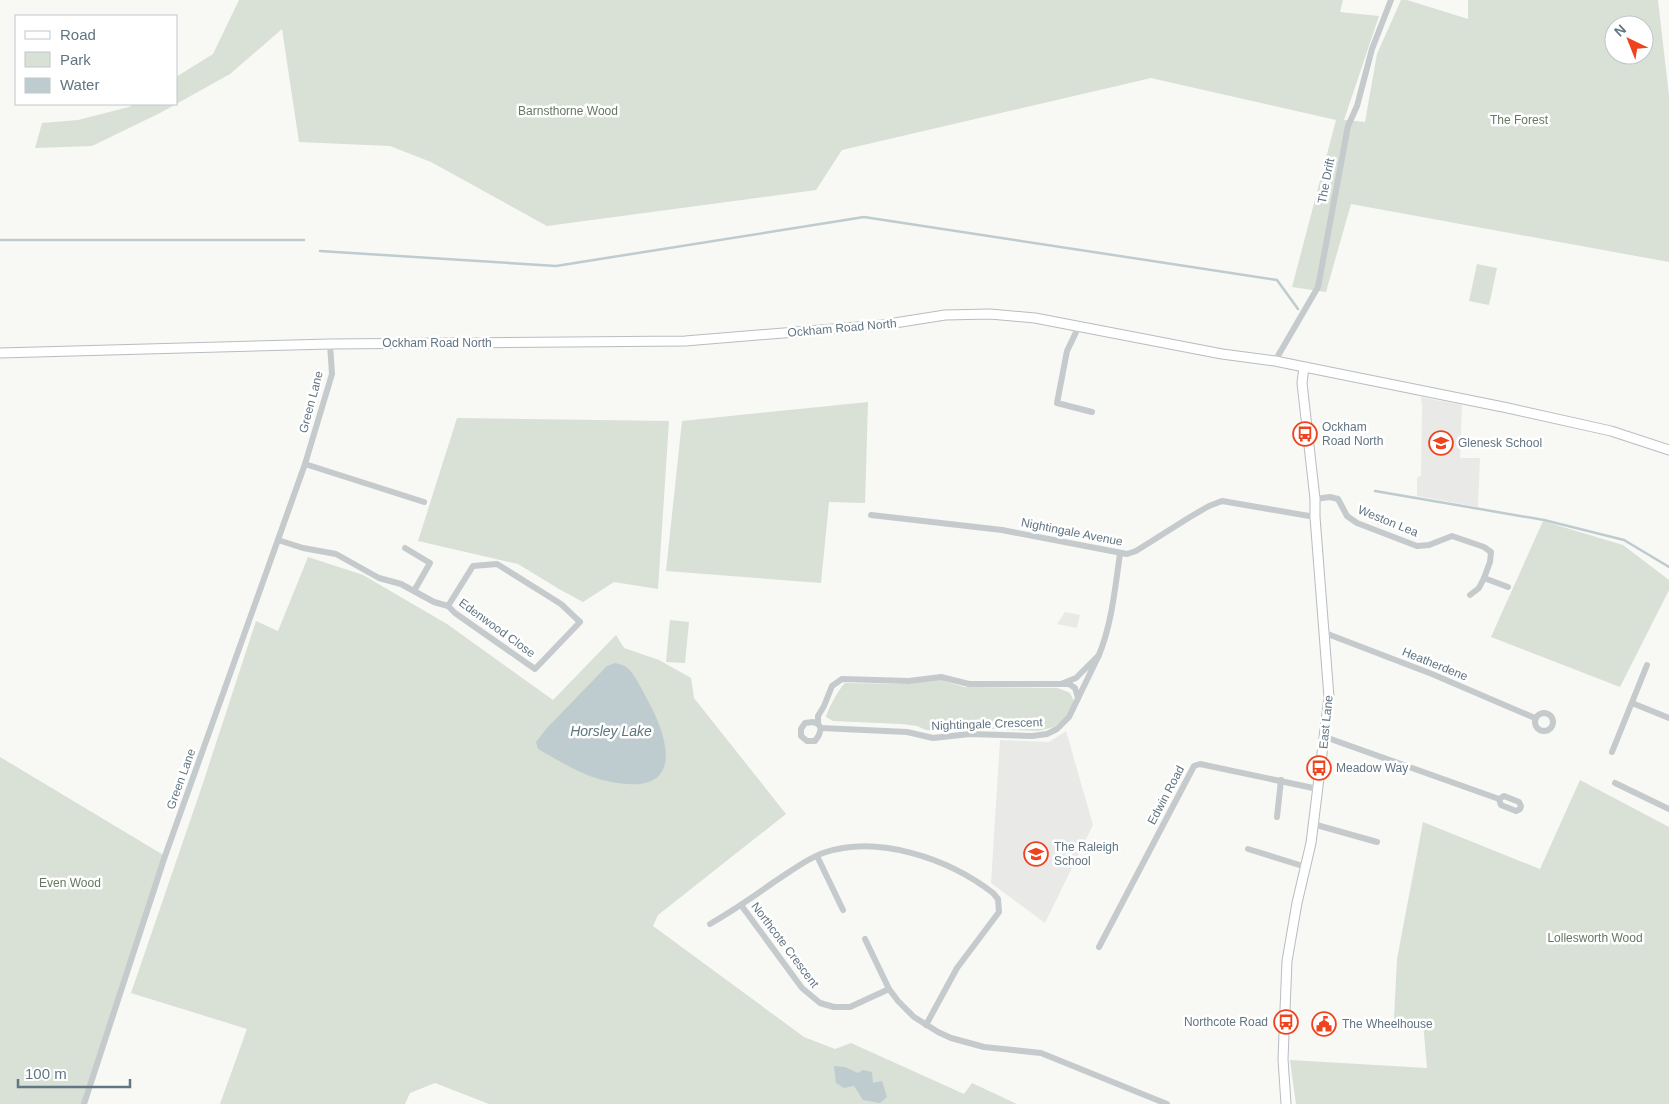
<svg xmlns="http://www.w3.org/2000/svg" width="1669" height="1104" viewBox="0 0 1669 1104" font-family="Helvetica,sans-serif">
  <rect width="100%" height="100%" fill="#f8f8f5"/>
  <!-- built -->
  <g fill="#e9e9e8">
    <polygon points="1421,397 1462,405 1460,458 1480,458 1478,507 1417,496 1417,477 1421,476 1422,407"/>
    <polygon points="1065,612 1080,615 1077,628 1057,624"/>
    <polygon points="1066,731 1093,825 1045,923 991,883 1000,740 1049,742"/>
  </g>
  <!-- green -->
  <g fill="#d9e0d5" fill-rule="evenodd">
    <path d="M239 0H1343L1340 12 1379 16 1344 120 1365 122 1377 54 1401 0H1407L1468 19V0H1658L1669 96V262L1351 204 1326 292 1292 287 1336 120 1151 78 842 150 816 190 547 226 431 162 390 146 299 142 282 29 230 74 160 113 92 146 35 148 42 123 78 120 129 107 134 104H176V77L213 54ZM1614 25H1644V55H1614Z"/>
    <polygon points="1477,264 1497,268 1489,305 1469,301"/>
    <polygon points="868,402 865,503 829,502 821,583 666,571 682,421"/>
    <polygon points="457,418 669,421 658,589 614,582 583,602 559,589 518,564 418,541"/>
    <polygon points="1543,521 1623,545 1669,580 1669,590 1620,687 1491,637"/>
    <polygon points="308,557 363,575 447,624 553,700 616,635 624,648 659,660 691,678 694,698 786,814 658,915 653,926 804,1037 835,1049 851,1043 964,1094 972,1083 1017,1104 489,1104 435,1083 410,1093 405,1104 220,1104 247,1029 131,993 202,786 256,621 278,631"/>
    <polygon points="670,620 689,622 685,663 666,662"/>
    <path d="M932 680H941L964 687 1058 688 1070 693 1074 701 1066 717 1054 727 1038 731 970 728 943 732 926 730 917 726 902 724 833 721 826 717C827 711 840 687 845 683L910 684Z"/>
    <polygon points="0,757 165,856 84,1104 0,1104"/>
    <polygon points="1580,780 1669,827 1669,1104 1296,1104 1290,1060 1427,1068 1423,1022 1394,1019 1397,959 1423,822 1540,869"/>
  </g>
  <!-- water -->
  <g fill="#becbcf">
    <path d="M615 663C619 664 624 665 626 667 633 671 643 691 647 699 673 746 682 798 607 781 582 776 560 761 538 749L536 742 547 728 607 666Z"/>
    <polygon points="834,1066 845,1067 858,1073 863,1070 872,1072 873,1083 882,1081 887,1097 880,1103 863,1100 854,1086 844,1088 836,1083"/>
  </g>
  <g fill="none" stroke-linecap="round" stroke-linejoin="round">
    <!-- stream -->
    <g stroke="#becbcf" stroke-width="2.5">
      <polyline points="0,240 304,240"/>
      <polyline points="320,251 556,266 864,217 1277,280 1298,309"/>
      <polyline points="1375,491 1544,520 1624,540 1669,567"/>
    </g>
    <!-- secondary casing -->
    <g stroke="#b7bdc1" stroke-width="11">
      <g id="secondary">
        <polyline points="0,353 330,344 685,341 882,325 945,315 990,314 1035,318 1222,354 1275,361 1508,408 1611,431 1669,450"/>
        <polyline points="1286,1104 1283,1059 1287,961 1297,903 1311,843 1329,697 1315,517 1315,499 1302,383 1304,367"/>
      </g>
    </g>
    <!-- street -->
    <g stroke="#c5cacd" stroke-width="6">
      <polyline points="1079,326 1067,351 1057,403 1092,412"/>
      <polyline points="1275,361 1318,287 1348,126 1357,106 1372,49 1391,0"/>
      <polyline points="305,464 424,502"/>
      <polyline points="1315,499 1330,497 1338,499 1347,516 1357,523 1417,546 1429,545 1452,536 1484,547 1491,552 1490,562 1484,578 1508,587"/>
      <polyline points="871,515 1002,530 1127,554 1136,551 1190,517 1209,506 1222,501 1315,517"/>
      <polyline points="278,540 303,548 336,554 379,578 401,584 434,602 448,606 455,613 535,669 580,622 561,604 497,564 473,566 448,606"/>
      <polyline points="405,548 430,563 414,591"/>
      <polyline points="1470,595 1479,588 1484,578"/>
      <polyline points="1325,633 1432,674 1535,718"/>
      <polygon points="1099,655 1069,717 1057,729 1047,734 1032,736 970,734 933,738 907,732 821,728 818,724 818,716 824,706 832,686 842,679 909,681 941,677 969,684 1061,684 1076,678"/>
      <path d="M1099 655C1112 623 1115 588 1120 554"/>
      <polyline points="1064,684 1069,684 1075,688 1078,698"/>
      <polyline points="1632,703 1669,718"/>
      <circle cx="1544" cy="722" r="9"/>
      <polyline points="818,724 813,722 805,723 801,729 801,736 807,741 815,741 819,735 821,728"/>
      <polyline points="1325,737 1499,799"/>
      <polyline points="1612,752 1647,665"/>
      <polyline points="1615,783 1669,809"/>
      <polygon points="1504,796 1519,802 1521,806 1520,809 1516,811 1501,805 1499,799"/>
      <polyline points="1277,817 1281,780"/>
      <polyline points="1313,824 1377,842"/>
      <polyline points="1248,849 1306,867"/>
      <polyline points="817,856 843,910"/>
      <polyline points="741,905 802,988 820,1003 834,1007 850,1007 889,989 898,1001 914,1017 938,1032 951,1038 984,1047 1041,1053 1167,1104"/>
      <path d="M710 924C732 911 753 897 774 882 790 872 806 859 823 853 878 834 949 859 993 893L998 899 999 912 957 968 926 1025"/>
      <polyline points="865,939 889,989"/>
      <polyline points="1099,947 1194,766 1200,764 1318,789"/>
      <polyline points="84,1104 165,856 305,464 332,374 330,344"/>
    </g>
    <!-- secondary -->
    <use href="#secondary" stroke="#fff" stroke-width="9"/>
  </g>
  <!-- icons -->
  <defs>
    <g id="bus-ring" transform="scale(1.25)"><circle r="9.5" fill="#fff" stroke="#ee431e" stroke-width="1.5"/><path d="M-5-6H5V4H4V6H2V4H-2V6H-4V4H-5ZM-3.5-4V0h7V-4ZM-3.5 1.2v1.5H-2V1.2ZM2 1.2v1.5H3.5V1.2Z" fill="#ee431e"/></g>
    <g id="school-ring" transform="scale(1.25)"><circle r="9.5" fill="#fff" stroke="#ee431e" stroke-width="1.5"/><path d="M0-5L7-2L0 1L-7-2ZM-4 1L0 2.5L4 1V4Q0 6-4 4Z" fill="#ee431e"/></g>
    <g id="civic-ring" transform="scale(1.25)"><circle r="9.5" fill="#fff" stroke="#ee431e" stroke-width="1.5"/><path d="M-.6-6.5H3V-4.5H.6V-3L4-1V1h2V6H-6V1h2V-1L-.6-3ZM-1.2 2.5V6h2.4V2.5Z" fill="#ee431e"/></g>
  </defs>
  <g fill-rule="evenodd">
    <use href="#bus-ring" x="1305" y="434"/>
    <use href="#school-ring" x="1441" y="443"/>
    <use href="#bus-ring" x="1319" y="768"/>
    <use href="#school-ring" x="1036" y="854"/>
    <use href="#bus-ring" x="1286" y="1022"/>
    <use href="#civic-ring" x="1324" y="1024"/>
  </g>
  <g text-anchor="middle" stroke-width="5" stroke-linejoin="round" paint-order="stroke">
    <!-- park labels -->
    <g font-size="12" fill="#667960" stroke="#fff">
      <text x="568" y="115">Barnsthorne Wood</text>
      <text x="1519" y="124">The Forest</text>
      <text x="70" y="887">Even Wood</text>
      <text x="1595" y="942">Lollesworth Wood</text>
    </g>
    <!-- street labels -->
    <g font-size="12" fill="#617582" stroke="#fff">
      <text transform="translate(1326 181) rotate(-79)" y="4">The Drift</text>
      <text transform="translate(842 328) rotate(-5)" y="4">Ockham Road North</text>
      <text x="437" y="347">Ockham Road North</text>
      <text transform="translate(311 402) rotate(-75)" y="4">Green Lane</text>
      <text transform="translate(1388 521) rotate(22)" y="4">Weston Lea</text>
      <text transform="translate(1072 532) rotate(11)" y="4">Nightingale Avenue</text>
      <text transform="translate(497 628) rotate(36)" y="4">Edenwood Close</text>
      <text transform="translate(1435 664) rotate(22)" y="4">Heatherdene</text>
      <text transform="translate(1326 722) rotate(-84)" y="4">East Lane</text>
      <text transform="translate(987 724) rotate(-2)" y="4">Nightingale Crescent</text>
      <text transform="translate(181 779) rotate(-70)" y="4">Green Lane</text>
      <text transform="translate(1166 795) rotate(-62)" y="4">Edwin Road</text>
      <text transform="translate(785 945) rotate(53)" y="4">Northcote Crescent</text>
    </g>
    <!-- poi labels -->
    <g font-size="12" fill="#617582" stroke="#fff" text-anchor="start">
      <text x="1322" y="431">Ockham<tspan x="1322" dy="14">Road North</tspan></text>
      <text x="1458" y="447">Glenesk School</text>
      <text x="1336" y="772">Meadow Way</text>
      <text x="1054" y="851">The Raleigh<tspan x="1054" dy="14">School</tspan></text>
      <text x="1268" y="1026" text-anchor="end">Northcote Road</text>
      <text x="1342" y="1028">The Wheelhouse</text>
    </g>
    <!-- water labels -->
    <g font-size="14" font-style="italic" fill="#5b767c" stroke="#fff">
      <text x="611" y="736">Horsley Lake</text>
    </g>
  </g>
  <!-- legend -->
  <rect x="15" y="15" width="162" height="90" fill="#ffffff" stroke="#c0c8cd"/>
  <rect x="25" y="31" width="25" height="8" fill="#ffffff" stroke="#c0c8cd"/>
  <text x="60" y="40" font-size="15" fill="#617582">Road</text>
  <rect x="25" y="52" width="25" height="15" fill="#d9e0d5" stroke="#c0c8cd"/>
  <text x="60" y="65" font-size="15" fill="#617582">Park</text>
  <rect x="25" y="78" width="25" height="15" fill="#becbcf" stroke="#c0c8cd"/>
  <text x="60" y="90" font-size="15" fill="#617582">Water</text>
  <!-- north arrow -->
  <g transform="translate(1629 40) rotate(317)"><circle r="24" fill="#ffffff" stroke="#c0c8cd"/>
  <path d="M0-4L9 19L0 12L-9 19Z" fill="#ee431e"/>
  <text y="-8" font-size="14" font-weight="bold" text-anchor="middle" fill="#617582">N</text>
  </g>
  <!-- scale -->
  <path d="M18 1079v8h112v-8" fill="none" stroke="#617582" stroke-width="2.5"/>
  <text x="25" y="1079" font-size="15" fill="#617582" stroke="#ffffff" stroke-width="4" paint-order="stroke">100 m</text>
</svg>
